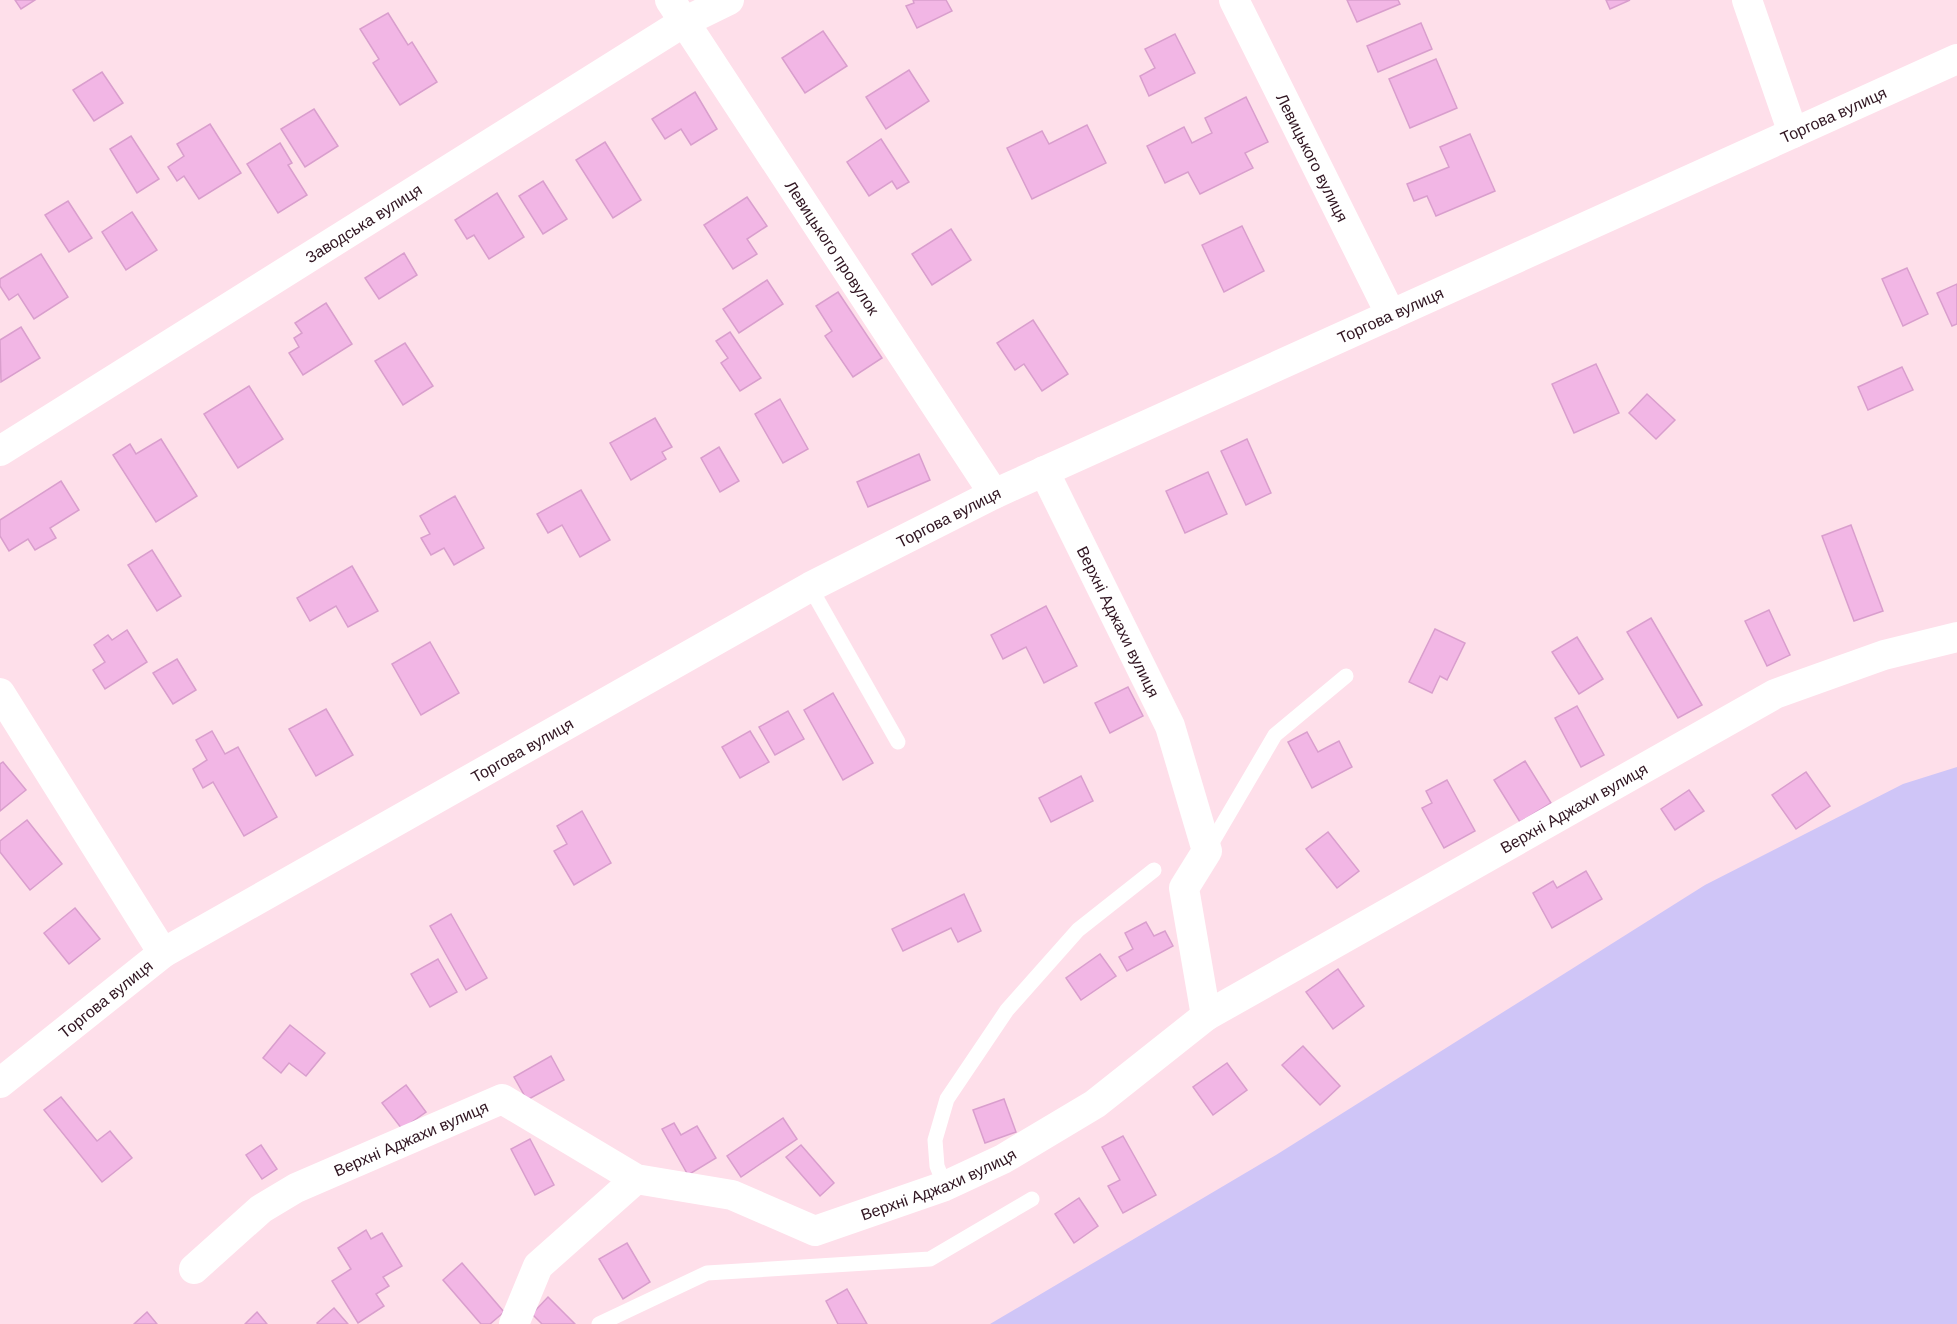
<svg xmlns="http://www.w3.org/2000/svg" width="1957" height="1324" viewBox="0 0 1957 1324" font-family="Arial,sans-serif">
  <rect width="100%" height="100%" fill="#fedfea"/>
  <!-- green -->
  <polygon fill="#cfc5f7" points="1957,767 1957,1324 990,1324 1276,1155 1705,885 1903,784"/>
  <!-- building -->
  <g fill="#f2b6e5" stroke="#d99ecd" stroke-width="1.5">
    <polygon points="15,0 35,0 21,9"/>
    <polygon points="913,0 946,0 952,11 917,28 906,6 914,3"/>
    <polygon points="1347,0 1398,0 1400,4 1357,22"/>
    <polygon points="1606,0 1630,0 1610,9"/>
    <polygon points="388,13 408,45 412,42 437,82 400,105 373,63 379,59 360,29"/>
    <polygon points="1421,23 1432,49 1378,72 1367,46"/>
    <polygon points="823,31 847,66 805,93 782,58"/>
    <polygon points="1175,34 1195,73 1149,96 1140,76 1155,68 1145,49"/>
    <polygon points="1436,59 1457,108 1410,128 1389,79"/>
    <polygon points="909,70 929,101 886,129 866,97"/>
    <polygon points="102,72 123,103 94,121 73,90"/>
    <polygon points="695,92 717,129 691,145 681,129 665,139 652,119"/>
    <polygon points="1246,97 1268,142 1245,153 1253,168 1200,194 1188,172 1165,183 1147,146 1184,127 1192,143 1212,133 1205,118"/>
    <polygon points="314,109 338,146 305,167 281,129"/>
    <polygon points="210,124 241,173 199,199 184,176 177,181 168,167 184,156 177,144"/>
    <polygon points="1087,125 1106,163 1032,199 1007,148 1042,131 1049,144"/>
    <polygon points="1470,134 1495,191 1436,216 1427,196 1414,201 1407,184 1449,167 1440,147"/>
    <polygon points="131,136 159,179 137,193 110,149"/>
    <polygon points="881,139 909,182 897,189 892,181 869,196 847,162"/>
    <polygon points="605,142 641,200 613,218 576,160"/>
    <polygon points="280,143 292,163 288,165 307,195 278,213 247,164"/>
    <polygon points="543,181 567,219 543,234 519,196"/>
    <polygon points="497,193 524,237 489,259 474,235 467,239 455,220"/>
    <polygon points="747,197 767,226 747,239 757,254 733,269 704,225"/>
    <polygon points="68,201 92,238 69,252 45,215"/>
    <polygon points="132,212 157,250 126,270 102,232"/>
    <polygon points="1242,226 1264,271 1224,292 1202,245"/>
    <polygon points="951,229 971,260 932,285 912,254"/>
    <polygon points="404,253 417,275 379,299 365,278"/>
    <polygon points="41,254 68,297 34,319 18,294 9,300 0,286 0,279"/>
    <polygon points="1907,268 1928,314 1903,326 1882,279"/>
    <polygon points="767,280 783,304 739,333 723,309"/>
    <polygon points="1957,284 1957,324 1952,326 1937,293"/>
    <polygon points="838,292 882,358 853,377 825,336 832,331 816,306"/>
    <polygon points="326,303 352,344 303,375 289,353 299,347 294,338 302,333 295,323"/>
    <polygon points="1033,320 1068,374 1042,391 1024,364 1015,370 997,343"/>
    <polygon points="21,327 40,358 1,382 0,340"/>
    <polygon points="730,332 761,378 740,391 721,363 728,358 716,341"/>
    <polygon points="405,343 433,386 403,405 375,361"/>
    <polygon points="1596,364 1619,413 1574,433 1552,384"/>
    <polygon points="1902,367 1913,390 1868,410 1858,387"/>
    <polygon points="249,386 283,439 238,468 204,414"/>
    <polygon points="1647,394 1675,420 1656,439 1629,413"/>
    <polygon points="780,399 808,449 783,463 755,414"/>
    <polygon points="655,418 672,447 662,452 666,459 631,480 610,443"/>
    <polygon points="161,439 197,496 156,522 113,455 130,444 136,454"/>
    <polygon points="1247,439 1271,493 1246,505 1221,451"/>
    <polygon points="719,447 739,481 720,492 701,458"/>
    <polygon points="919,454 930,480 868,507 857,482"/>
    <polygon points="1208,472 1227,514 1185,533 1166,491"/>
    <polygon points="61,481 79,510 50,528 56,538 35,550 28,539 9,551 0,536 0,520"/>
    <polygon points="581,490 610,540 580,557 562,525 548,533 537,514"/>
    <polygon points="455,496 484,548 454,565 444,548 431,555 421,538 430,534 420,516"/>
    <polygon points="1851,525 1883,611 1854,621 1822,536"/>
    <polygon points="152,550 181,596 157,611 128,565"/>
    <polygon points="352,566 378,611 348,627 336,606 310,621 297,598"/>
    <polygon points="1046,606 1077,666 1044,683 1026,647 1003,659 991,635"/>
    <polygon points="1769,610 1790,655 1767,666 1745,621"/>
    <polygon points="1651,618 1702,705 1678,718 1627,632"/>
    <polygon points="1435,629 1465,643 1447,680 1440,676 1432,693 1409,682"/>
    <polygon points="127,630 147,662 105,689 93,670 105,662 94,645 108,635 112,640"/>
    <polygon points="1577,637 1603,679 1579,694 1552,652"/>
    <polygon points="430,642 459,693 421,715 392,664"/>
    <polygon points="177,659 196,690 173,704 153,673"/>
    <polygon points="1128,687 1143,716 1110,733 1095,703"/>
    <polygon points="833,693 873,763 843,780 804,710"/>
    <polygon points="1577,706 1604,755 1581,767 1555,718"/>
    <polygon points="326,709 353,755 316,776 289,729"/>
    <polygon points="788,711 804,739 775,755 759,727"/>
    <polygon points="212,731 225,754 238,747 277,817 244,836 213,782 203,788 193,769 207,760 196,740"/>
    <polygon points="750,731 769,762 740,778 722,747"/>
    <polygon points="1307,732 1318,752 1339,741 1352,767 1312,788 1288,742"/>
    <polygon points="1525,761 1551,803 1520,822 1494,780"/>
    <polygon points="3,762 26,790 0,811 0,764"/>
    <polygon points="1806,772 1830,806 1796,829 1772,795"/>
    <polygon points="1081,776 1093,801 1051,822 1039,798"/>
    <polygon points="1447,780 1475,831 1444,848 1422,808 1432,803 1426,791"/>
    <polygon points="1689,790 1704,811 1675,830 1661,809"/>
    <polygon points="582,811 611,863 574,885 554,851 567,844 557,826"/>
    <polygon points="27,820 62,864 30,890 0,852 0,841"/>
    <polygon points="1328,832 1359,871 1337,888 1306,849"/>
    <polygon points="1586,871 1602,899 1552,928 1533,893 1553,881 1557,888"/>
    <polygon points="964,894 981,931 958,942 951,928 903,951 892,929"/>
    <polygon points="75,908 100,939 69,964 44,933"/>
    <polygon points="451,914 487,978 466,990 430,926"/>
    <polygon points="1146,922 1154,936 1165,931 1173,946 1127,971 1119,957 1133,949 1125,933"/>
    <polygon points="1100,954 1116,976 1081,1000 1066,978"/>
    <polygon points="438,959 457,992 430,1007 411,974"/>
    <polygon points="1338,969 1364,1006 1333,1029 1306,992"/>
    <polygon points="290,1025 325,1053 306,1076 289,1063 281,1073 263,1058"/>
    <polygon points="1303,1046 1340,1086 1320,1105 1282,1065"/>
    <polygon points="551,1056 564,1080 527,1100 514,1077"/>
    <polygon points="1227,1063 1247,1090 1213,1115 1193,1087"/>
    <polygon points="406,1085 426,1112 402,1129 382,1103"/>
    <polygon points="61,1097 97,1141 110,1131 132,1158 102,1182 44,1110"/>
    <polygon points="1004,1099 1016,1132 985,1143 973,1110"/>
    <polygon points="783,1118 797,1139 741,1177 727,1156"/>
    <polygon points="674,1123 681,1135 697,1126 716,1158 688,1175 662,1129"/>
    <polygon points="1123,1136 1156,1195 1123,1213 1108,1186 1120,1180 1102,1147"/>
    <polygon points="530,1139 554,1185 535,1195 511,1149"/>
    <polygon points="261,1145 277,1169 262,1179 246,1155"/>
    <polygon points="801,1145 834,1183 820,1196 786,1157"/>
    <polygon points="1079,1198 1098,1226 1074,1243 1055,1214"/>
    <polygon points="366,1230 371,1239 382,1233 402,1266 383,1277 389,1286 376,1294 384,1306 358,1323 332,1281 351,1269 338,1248"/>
    <polygon points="627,1243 650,1282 623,1299 599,1259"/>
    <polygon points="462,1263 504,1312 490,1324 481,1324 443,1280"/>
    <polygon points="847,1289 867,1324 838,1324 826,1301"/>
    <polygon points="548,1297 575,1324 542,1324 532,1314"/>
    <polygon points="334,1308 348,1324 318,1324 317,1323"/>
    <polygon points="147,1312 157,1324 134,1324"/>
    <polygon points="257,1312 267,1324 245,1324"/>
  </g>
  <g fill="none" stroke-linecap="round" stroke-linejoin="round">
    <!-- service -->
    <g stroke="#fff" stroke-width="15">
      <polyline points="810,587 898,742"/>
      <polyline points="1207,851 1275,735 1346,676"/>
      <polyline points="945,1186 937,1166 935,1140 947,1099 1007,1010 1078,930 1154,870"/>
      <polyline points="599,1324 707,1273 930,1259 1032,1199"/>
    </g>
    <!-- minor -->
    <g stroke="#fff" stroke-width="30">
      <path id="s1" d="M670 0 994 494"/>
      <path id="s2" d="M1234 0 1391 315"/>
      <polyline points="1747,0 1793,133"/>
      <path id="s3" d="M0 451 684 22 729 0"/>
      <path id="s4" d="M1044 471 1170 726 1207 851 1184 888 1206 1016"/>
      <polyline points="0,693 163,953"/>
      <path id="s5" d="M0 1083 163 953 810 587 994 494 1957 59"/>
      <path id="s6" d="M194 1269 261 1209 296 1188 502 1099 636 1179 732 1195 815 1231 945 1186 1003 1159 1095 1104 1206 1016 1775 694 1884 655 1957 637"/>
      <polyline points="514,1324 538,1266 636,1179"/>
    </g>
  </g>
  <g text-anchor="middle" stroke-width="5" stroke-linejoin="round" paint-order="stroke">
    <!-- street labels -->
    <g font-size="16" fill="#301521" stroke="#f6f6f6">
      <text dy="6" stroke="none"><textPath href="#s5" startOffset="2079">Торгова вулиця</textPath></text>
      <text dy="6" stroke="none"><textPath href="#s2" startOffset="176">Левицького вулиця</textPath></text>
      <text dy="6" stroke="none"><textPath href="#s3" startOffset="429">Заводська вулиця</textPath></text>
      <text dy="6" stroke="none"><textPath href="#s1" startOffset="296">Левицького провулок</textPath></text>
      <text dy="6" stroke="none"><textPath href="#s5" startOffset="1593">Торгова вулиця</textPath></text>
      <text dy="6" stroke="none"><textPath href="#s5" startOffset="1107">Торгова вулиця</textPath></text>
      <text dy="6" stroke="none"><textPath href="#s4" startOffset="168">Верхні Аджахи вулиця</textPath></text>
      <text dy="6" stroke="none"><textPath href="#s5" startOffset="621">Торгова вулиця</textPath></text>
      <text dy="6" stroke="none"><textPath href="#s6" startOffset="1572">Верхні Аджахи вулиця</textPath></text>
      <text dy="6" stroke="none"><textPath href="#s5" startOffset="135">Торгова вулиця</textPath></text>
      <text dy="6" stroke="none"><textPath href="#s6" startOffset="256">Верхні Аджахи вулиця</textPath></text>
      <text dy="6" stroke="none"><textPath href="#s6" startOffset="831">Верхні Аджахи вулиця</textPath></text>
    </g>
  </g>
</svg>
